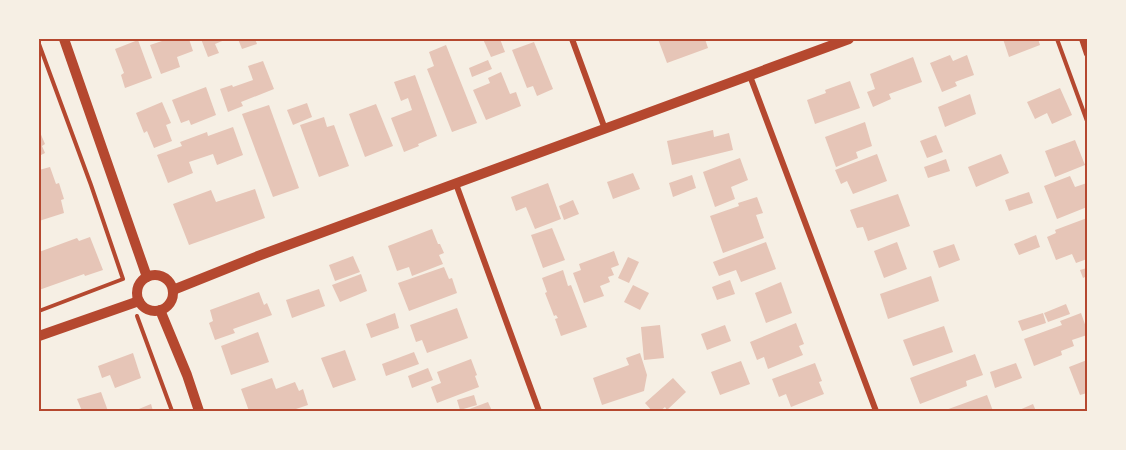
<svg xmlns="http://www.w3.org/2000/svg" width="1126" height="450" viewBox="0 0 1126 450" font-family="Roboto,sans-serif">
  <rect width="100%" height="100%" fill="#f6efe4"/>
  <!-- building -->
  <g fill="#e6c5b7">
    <polygon points="168,39 178,39 178,40 189,39 193,51 177,57 180,67 161,74 150,45"/>
    <polygon points="201,39 227,39 215,44 219,53 208,57"/>
    <polygon points="238,39 255,39 257,44 242,49"/>
    <polygon points="483,39 500,39 505,52 491,57"/>
    <polygon points="658,39 705,39 708,48 667,63"/>
    <polygon points="1003,39 1038,39 1040,45 1009,57"/>
    <polygon points="138,40 152,78 125,88 121,75 124,73 115,49"/>
    <polygon points="534,42 553,89 537,96 533,86 527,88 512,50"/>
    <polygon points="446,45 477,123 452,132 427,69 434,66 429,52"/>
    <polygon points="950,55 953,61 967,55 974,75 955,82 957,86 942,92 930,63"/>
    <polygon points="913,57 922,82 889,94 891,99 873,107 867,92 875,89 870,74"/>
    <polygon points="488,60 492,69 472,77 469,68"/>
    <polygon points="263,61 274,89 241,102 243,106 228,112 220,89 232,85 233,87 253,80 248,66"/>
    <polygon points="501,72 510,94 516,92 521,106 486,120 473,90 490,83 488,78"/>
    <polygon points="415,75 437,136 418,144 419,146 404,152 391,118 412,110 408,98 401,101 394,82"/>
    <polygon points="850,81 860,108 815,124 807,100 826,93 825,90"/>
    <polygon points="206,87 216,115 191,125 189,120 181,123 172,100"/>
    <polygon points="1060,88 1072,115 1052,124 1047,113 1035,119 1027,102"/>
    <polygon points="970,94 976,114 945,127 938,107"/>
    <polygon points="162,102 171,123 166,125 172,141 154,148 147,131 144,133 136,113"/>
    <polygon points="307,103 312,117 293,125 287,110"/>
    <polygon points="376,104 393,146 365,157 349,114"/>
    <polygon points="269,105 299,188 273,197 242,114"/>
    <polygon points="324,117 327,127 334,125 349,166 319,177 300,125"/>
    <polygon points="865,122 872,146 856,152 858,158 836,167 825,137"/>
    <polygon points="233,127 243,155 217,165 213,154 189,162 193,173 168,183 157,155 182,146 180,142 207,132 208,136"/>
    <polygon points="39,130 45,144 42,146 45,153 39,156"/>
    <polygon points="713,130 714,137 729,133 733,150 672,165 667,141"/>
    <polygon points="936,135 943,152 927,158 920,141"/>
    <polygon points="1075,140 1085,165 1055,177 1045,151"/>
    <polygon points="877,154 887,181 853,194 847,181 841,184 835,170"/>
    <polygon points="1001,154 1009,173 976,187 968,167"/>
    <polygon points="740,158 748,180 731,187 735,199 715,207 703,172"/>
    <polygon points="946,159 950,171 928,178 924,167"/>
    <polygon points="50,167 56,184 59,183 64,199 61,200 64,213 39,221 39,170"/>
    <polygon points="633,173 640,189 613,199 607,182"/>
    <polygon points="692,175 696,188 673,197 669,183"/>
    <polygon points="1070,176 1075,187 1087,183 1087,207 1057,219 1044,186"/>
    <polygon points="548,183 561,219 535,229 526,207 516,211 511,197"/>
    <polygon points="255,189 265,218 189,245 173,204 211,190 216,202"/>
    <polygon points="1029,192 1033,203 1009,211 1005,200"/>
    <polygon points="898,194 910,226 868,241 863,227 857,228 850,210"/>
    <polygon points="757,197 763,213 756,215 764,238 723,253 710,216 739,206 738,203"/>
    <polygon points="573,200 579,214 564,220 559,206"/>
    <polygon points="1087,218 1087,259 1076,263 1072,254 1056,260 1047,237 1056,233 1055,230"/>
    <polygon points="552,228 565,260 543,268 531,235"/>
    <polygon points="432,229 438,244 440,244 444,253 439,255 443,264 412,276 409,267 397,271 388,246"/>
    <polygon points="1036,235 1040,247 1019,255 1014,244"/>
    <polygon points="90,237 103,270 85,276 84,274 39,290 39,252 77,238 79,241"/>
    <polygon points="766,242 776,269 741,282 736,270 719,276 713,262"/>
    <polygon points="897,242 907,269 884,278 874,251"/>
    <polygon points="954,244 960,260 939,268 933,251"/>
    <polygon points="614,251 619,265 611,268 614,275 608,277 610,282 600,286 604,296 584,303 573,273 581,270 579,264"/>
    <polygon points="353,256 360,272 335,281 329,265"/>
    <polygon points="628,257 639,262 629,283 618,278"/>
    <polygon points="444,267 449,279 452,278 457,293 409,311 398,283"/>
    <polygon points="1087,268 1087,276 1083,278 1080,270"/>
    <polygon points="563,270 568,286 571,285 587,327 561,336 555,319 558,318 556,315 554,316 545,293 547,292 542,278"/>
    <polygon points="361,274 367,291 340,302 332,285"/>
    <polygon points="931,276 939,301 888,319 880,294"/>
    <polygon points="730,280 735,294 717,300 712,287"/>
    <polygon points="781,282 792,313 766,323 755,293"/>
    <polygon points="633,285 649,293 640,310 624,302"/>
    <polygon points="319,289 325,306 292,318 286,300"/>
    <polygon points="259,292 264,305 267,303 272,315 233,329 235,333 215,340 209,323 213,321 210,310"/>
    <polygon points="1066,304 1070,314 1048,322 1044,313"/>
    <polygon points="457,308 468,338 427,353 422,340 416,342 410,325"/>
    <polygon points="395,313 399,328 371,338 366,324"/>
    <polygon points="1043,313 1046,323 1022,331 1018,321"/>
    <polygon points="1081,313 1087,330 1087,335 1072,340 1074,346 1061,351 1062,355 1034,366 1024,339 1062,325 1060,321"/>
    <polygon points="796,323 804,344 799,346 803,355 768,369 764,357 757,360 750,342"/>
    <polygon points="660,325 664,358 644,360 641,327"/>
    <polygon points="725,325 731,341 707,350 701,334"/>
    <polygon points="944,326 953,352 913,366 903,340"/>
    <polygon points="258,332 269,362 231,375 221,346"/>
    <polygon points="345,350 356,380 333,388 321,358"/>
    <polygon points="414,352 419,364 386,376 382,364"/>
    <polygon points="133,353 141,378 115,388 110,375 102,378 98,366"/>
    <polygon points="640,353 647,375 644,391 602,405 593,378 629,365 626,358"/>
    <polygon points="975,354 983,375 966,381 967,386 920,404 910,378"/>
    <polygon points="471,359 477,375 475,376 479,387 437,403 431,387 441,383 437,372"/>
    <polygon points="1087,360 1087,393 1080,395 1069,367"/>
    <polygon points="741,361 750,384 720,395 711,372"/>
    <polygon points="815,363 822,381 819,382 824,394 791,407 786,394 779,397 772,379"/>
    <polygon points="1016,363 1022,378 995,388 990,372"/>
    <polygon points="428,368 433,380 412,388 408,376"/>
    <polygon points="272,378 276,389 295,382 299,391 303,389 308,405 290,411 249,411 241,389"/>
    <polygon points="673,378 686,392 667,410 665,407 660,411 652,411 645,403"/>
    <polygon points="101,392 108,411 82,411 77,399"/>
    <polygon points="474,395 477,405 460,410 457,400"/>
    <polygon points="987,395 993,411 943,411"/>
    <polygon points="488,402 492,411 464,411"/>
    <polygon points="151,404 153,411 134,411"/>
    <polygon points="1033,404 1036,411 1017,411"/>
  </g>
  <g fill="none" stroke-linecap="round" stroke-linejoin="round">
    <!-- path -->
    <g stroke="#b5482f" stroke-width="4">
      <polyline points="1057,39 1087,121"/>
      <polyline points="39,44 91,185 123,279 39,311"/>
      <polyline points="137,316 172,411"/>
    </g>
    <!-- minor -->
    <g stroke="#b5482f" stroke-width="6">
      <polyline points="572,39 605,129"/>
      <polyline points="1082,39 1087,54"/>
      <polyline points="750,76 876,411"/>
      <polyline points="456,184 539,411"/>
    </g>
    <!-- tertiary -->
    <g stroke="#b5482f" stroke-width="10">
      <polyline points="64,39 147,277"/>
      <circle cx="155" cy="293" r="18"/>
      <polyline points="173,290 258,256 849,39"/>
      <polyline points="160,310 187,375 199,411"/>
      <polyline points="39,336 139,301"/>
    </g>
  </g>
  <!-- border -->
  <rect width="1126" height="450" fill="none" stroke="#f6efe4" stroke-width="81"/>
  <rect x="40" y="40" width="1046" height="370" fill="none" stroke="#b5482f" stroke-width="2"/>
</svg>
